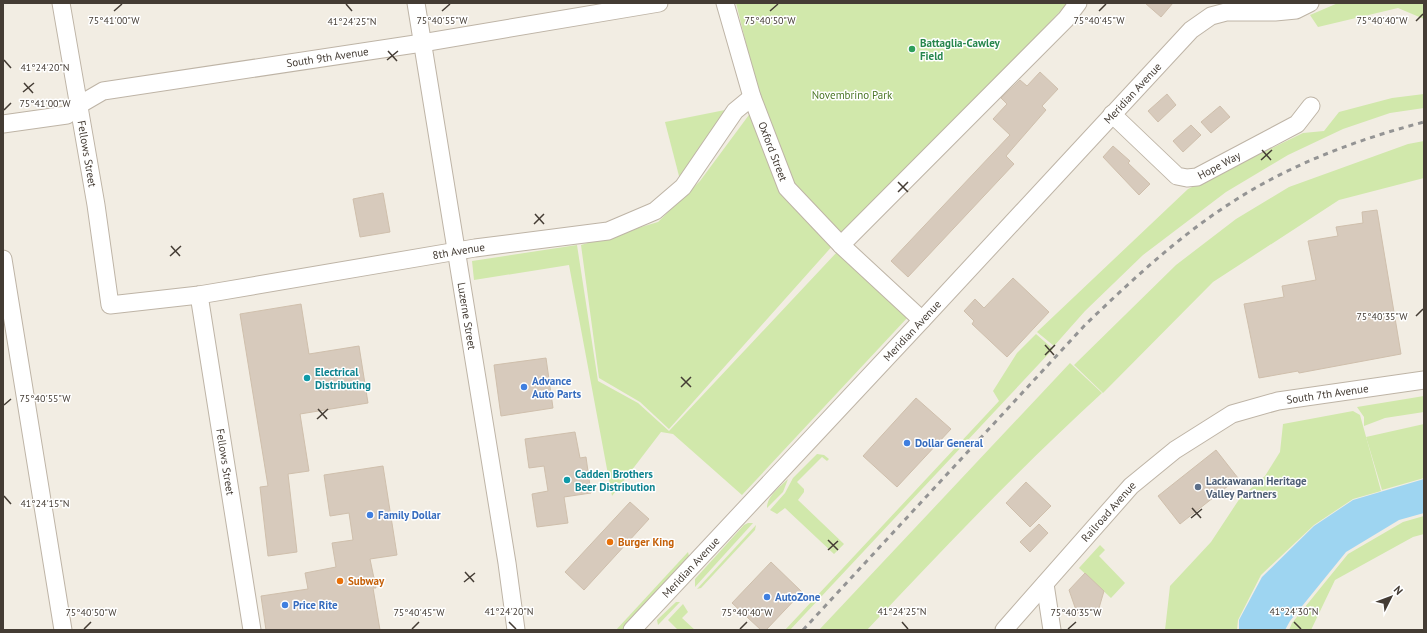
<svg xmlns="http://www.w3.org/2000/svg" width="1427" height="633" viewBox="0 0 1427 633" font-family="'PT Sans',sans-serif">
  <rect width="100%" height="100%" fill="#f2ede3"/>
  <!-- green -->
  <g fill="#d1e8ab">
    <polygon points="736,3 1068,3 967,109 843,234 669,429 640,402 599,378 581,245 658,222 700,181 760,100"/>
    <polygon points="1338,3 1424,3 1424,19 1398,8 1318,27 1310,15"/>
    <polygon points="1424,94 1424,108 1390,113 1343,129 1288,155 1226,192 1143,255 1085,311 1054,346 1037,332 1188,189 1303,133 1324,131 1339,112 1392,98"/>
    <polygon points="730,109 682,176 679,176 665,122"/>
    <polygon points="1424,141 1424,178 1339,200 1213,282 1103,393 1074,365 1176,265 1236,219 1289,187 1408,144"/>
    <polygon points="577,245 598,381 638,403 669,431 837,252 908,317 742,495 673,434 661,432 612,496 569,265 474,280 472,261"/>
    <polygon points="1036,334 1053,349 790,630 785,630 999,401 993,391 1017,353"/>
    <path d="M1070 363 1102 393C1020 468 943 549 867 630H819Z"/>
    <polygon points="1424,396 1424,412 1385,418 1364,426 1364,417 1357,407"/>
    <polygon points="1353,411 1360,415 1381,491 1353,499 1314,525 1261,575 1238,620 1237,630 1165,630 1170,586 1211,542 1240,498 1265,476 1280,452 1283,424"/>
    <polygon points="1424,424 1424,478 1382,490 1366,437"/>
    <polygon points="817,454 824,455 829,459 827,461 822,457 797,482 804,489 804,492 798,500 844,544 834,554 785,508 777,514 770,510 785,493 793,478"/>
    <path d="M788 479 783 492 767 508C767 496 780 487 788 479Z"/>
    <polygon points="1424,516 1424,534 1413,537 1335,580 1311,630 1289,630 1292,623 1348,554 1403,522"/>
    <polygon points="748,523 753,523 695,587 695,579 744,525"/>
    <polygon points="756,525 755,530 701,588 697,589"/>
    <polygon points="1100,545 1105,550 1099,556 1125,583 1111,598 1079,568"/>
    <polygon points="688,552 689,556 622,630 616,630"/>
    <polygon points="676,602 680,602 658,625 657,620"/>
    <polygon points="683,604 688,612 682,618 695,630 678,630 668,620"/>
  </g>
  <!-- water -->
  <polygon fill="#9ed5f1" points="1424,479 1424,513 1399,520 1346,552 1290,621 1285,630 1239,630 1239,620 1262,577 1314,526 1353,500"/>
  <!-- building -->
  <g fill="#d7cabc" stroke="#cfbfac">
    <polygon points="1145,3 1173,3 1161,17"/>
    <polygon points="1040,72 1058,89 1042,106 1046,110 1006,156 1014,164 908,277 891,261 1010,135 993,119 1007,104 1001,98 1020,80 1027,86"/>
    <polygon points="1167,94 1176,105 1158,122 1148,111"/>
    <polygon points="1220,106 1230,117 1211,133 1201,122"/>
    <polygon points="1191,125 1201,135 1183,152 1173,141"/>
    <polygon points="1113,146 1130,161 1128,163 1150,184 1139,195 1103,157"/>
    <polygon points="383,193 390,232 360,237 353,199"/>
    <polygon points="1377,210 1401,354 1299,373 1298,371 1259,378 1244,304 1284,297 1282,286 1316,280 1308,241 1338,236 1336,227 1363,223 1362,212"/>
    <polygon points="1013,278 1049,312 1007,357 972,324 974,321 964,311 975,299 984,308"/>
    <polygon points="301,304 309,354 359,346 368,403 300,414 309,471 288,474 297,552 268,556 260,487 268,486 240,314"/>
    <polygon points="546,358 553,408 501,416 494,365"/>
    <polygon points="916,398 951,429 897,487 863,456"/>
    <polygon points="575,432 580,458 586,457 591,493 564,497 568,523 537,527 532,494 548,491 544,466 529,468 525,439"/>
    <polygon points="1216,450 1238,478 1180,524 1158,496"/>
    <polygon points="383,466 397,555 370,559 376,588 373,588 380,630 266,630 261,596 308,589 305,573 336,567 332,543 353,540 349,513 330,516 324,475"/>
    <polygon points="1026,482 1051,506 1030,527 1006,503"/>
    <polygon points="630,502 649,519 584,590 565,572"/>
    <polygon points="1039,524 1048,533 1030,552 1020,542"/>
    <polygon points="771,562 802,592 766,630 761,630 732,603"/>
    <polygon points="1085,573 1104,591 1099,608 1077,613 1069,590"/>
  </g>
  <g fill="none" stroke-linecap="round" stroke-linejoin="round">
    <!-- minor casing -->
    <g stroke="#beb4a6" stroke-width="19">
      <g id="minor">
        <path id="s1" d="M61 3 96 205 110 305 199 295 475 248 608 231 655 211 683 187 735 111 752 97"/>
        <path id="s2" d="M416 3 507 563 516 630"/>
        <path id="s3" d="M725 3 752 97 787 188 841 245 922 320"/>
        <path id="s4" d="M1112 114 1177 176 1187 178 1197 177 1297 124 1311 106"/>
        <path id="s5" d="M3 124 67 115 79 105 103 91 422 43 659 3"/>
        <polyline points="841,245 1066,19 1078,3"/>
        <polyline points="3,259 63,630"/>
        <path id="s6" d="M199 295 252 630"/>
        <polyline points="1045,584 1052,630"/>
        <path id="s7" d="M632 630 922 320 1191 30 1211 16 1226 12H1275L1296 10 1310 3"/>
        <path id="s8" d="M1004 630 1131 486 1175 450 1232 414 1278 401 1424 380"/>
      </g>
    </g>
    <!-- minor -->
    <use href="#minor" stroke="#fff" stroke-width="17"/>
    <!-- rail -->
    <path stroke="#949494" stroke-width="3" stroke-dasharray="5 5" stroke-linecap="butt" d="M803 630 1085 325C1132 280 1181 234 1237 199 1294 163 1359 139 1424 122"/>
  </g>
  <!-- ticks -->
  <path fill="none" stroke="#443c34" stroke-width="1.5" d="M346 4 352 11M114 11 122 4M442 11 450 4M770 11 778 4M1099 11 1106 4M1416 21 1423 14M388 51 397 61M4 60 11 68M387 60 398 51M24 83 33 93M23 92 34 83M4 110 11 103M1262 150 1271 160M1261 160 1272 150M898 182 908 192M898 192 908 182M535 214 544 224M534 224 544 214M171 246 180 256M170 256 181 246M1416 316 1423 309M1045 345 1054 355M1045 355 1055 345M681 377 691 387M681 387 691 377M4 405 11 399M318 409 327 419M317 419 328 409M4 496 11 504M1192 508 1201 518M1191 518 1202 509M828 540 838 550M828 550 838 541M465 572 474 582M464 582 475 573M509 622 516 629M902 622 908 629M1294 622 1301 629M84 629 91 622M412 629 419 622M740 629 747 622M1068 629 1076 622"/>
  <!-- markers -->
  <circle fill="#2e9e5b" stroke="#fff" stroke-width="1.5" cx="912" cy="49" r="4"/>
  <g fill="#0f9aa8" stroke="#fff" stroke-width="1.5">
    <circle cx="307" cy="378" r="4"/>
    <circle cx="567" cy="480" r="4"/>
  </g>
  <g fill="#3f7fe0" stroke="#fff" stroke-width="1.5">
    <circle cx="524" cy="387" r="4"/>
    <circle cx="907" cy="443" r="4"/>
    <circle cx="370" cy="515" r="4"/>
    <circle cx="767" cy="597" r="4"/>
    <circle cx="285" cy="605" r="4"/>
  </g>
  <circle fill="#5c6f8a" stroke="#fff" stroke-width="1.5" cx="1198" cy="487" r="4"/>
  <g fill="#e8710a" stroke="#fff" stroke-width="1.5">
    <circle cx="610" cy="542" r="4"/>
    <circle cx="340" cy="581" r="4"/>
  </g>
  <g text-anchor="middle" stroke-width="3" stroke-linejoin="round" paint-order="stroke">
    <!-- leisure labels -->
    <g font-size="11" font-weight="bold" fill="#27864d" stroke="#fff" text-anchor="start">
      <text x="920" y="47">Battaglia-Cawley<tspan x="920" dy="13">Field</tspan></text>
    </g>
    <!-- street labels -->
    <g font-size="11" fill="#443c34" stroke="#fff">
      <text dy="4" stroke="none"><textPath href="#s5" startOffset="335">South 9th Avenue</textPath></text>
      <text dy="4" stroke="none"><textPath href="#s7" startOffset="734">Meridian Avenue</textPath></text>
      <text dy="4" stroke="none"><textPath href="#s3" startOffset="156">Oxford Street</textPath></text>
      <text dy="4" stroke="none"><textPath href="#s1" startOffset="153">Fellows Street</textPath></text>
      <text dy="4" stroke="none"><textPath href="#s4" startOffset="135">Hope Way</textPath></text>
      <text dy="4" stroke="none"><textPath href="#s1" startOffset="659">8th Avenue</textPath></text>
      <text dy="4" stroke="none"><textPath href="#s2" startOffset="317">Luzerne Street</textPath></text>
      <text dy="4" stroke="none"><textPath href="#s7" startOffset="410">Meridian Avenue</textPath></text>
      <text dy="4" stroke="none"><textPath href="#s8" startOffset="414">South 7th Avenue</textPath></text>
      <text dy="4" stroke="none"><textPath href="#s6" startOffset="169">Fellows Street</textPath></text>
      <text dy="4" stroke="none"><textPath href="#s8" startOffset="158">Railroad Avenue</textPath></text>
      <text dy="4" stroke="none"><textPath href="#s7" startOffset="86">Meridian Avenue</textPath></text>
    </g>
    <!-- park labels -->
    <g font-size="11" fill="#4b7626" stroke="#fff">
      <text x="852" y="99">Novembrino Park</text>
    </g>
    <!-- culture labels -->
    <g font-size="11" font-weight="bold" fill="#0d838f" stroke="#fff" text-anchor="start">
      <text x="315" y="376">Electrical<tspan x="315" dy="13">Distributing</tspan></text>
      <text x="575" y="478">Cadden Brothers<tspan x="575" dy="13">Beer Distribution</tspan></text>
    </g>
    <!-- shop labels -->
    <g font-size="11" font-weight="bold" fill="#366cbe" stroke="#fff" text-anchor="start">
      <text x="532" y="385">Advance<tspan x="532" dy="13">Auto Parts</tspan></text>
      <text x="915" y="447">Dollar General</text>
      <text x="378" y="519">Family Dollar</text>
      <text x="775" y="601">AutoZone</text>
      <text x="293" y="609">Price Rite</text>
    </g>
    <!-- service labels -->
    <g font-size="11" font-weight="bold" fill="#4e5e75" stroke="#fff" text-anchor="start">
      <text x="1206" y="485">Lackawanan Heritage<tspan x="1206" dy="13">Valley Partners</tspan></text>
    </g>
    <!-- food labels -->
    <g font-size="11" font-weight="bold" fill="#c56008" stroke="#fff" text-anchor="start">
      <text x="618" y="546">Burger King</text>
      <text x="348" y="585">Subway</text>
    </g>
  </g>
  <g font-size="10" text-anchor="middle" fill="#443c34" stroke="#fff" stroke-width="3" stroke-linejoin="round" paint-order="stroke">
    <text x="114" y="24">75°41'00"W</text>
    <text x="442" y="24">75°40'55"W</text>
    <text x="770" y="24">75°40'50"W</text>
    <text x="1099" y="24">75°40'45"W</text>
    <text x="1382" y="24">75°40'40"W</text>
    <text x="352" y="25">41°24'25"N</text>
    <text x="45" y="71">41°24'20"N</text>
    <text x="45" y="107">75°41'00"W</text>
    <text x="1382" y="320">75°40'35"W</text>
    <text x="45" y="402">75°40'55"W</text>
    <text x="45" y="507">41°24'15"N</text>
    <text x="509" y="615">41°24'20"N</text>
    <text x="902" y="615">41°24'25"N</text>
    <text x="1294" y="615">41°24'30"N</text>
    <text x="91" y="616">75°40'50"W</text>
    <text x="419" y="616">75°40'45"W</text>
    <text x="747" y="616">75°40'40"W</text>
    <text x="1076" y="616">75°40'35"W</text>
  </g>
  <!-- border -->
  <rect width="1427" height="633" fill="none" stroke="#443c34" stroke-width="8"/>
  <!-- north arrow -->
  <g transform="translate(1391 597) rotate(48)" stroke="#ffffff" stroke-width="3" paint-order="stroke">
  <path d="M0-3L7 15L0 10L-7 15Z" fill="#443c34"/>
  <text y="-6" font-size="11" font-weight="bold" text-anchor="middle" fill="#443c34">N</text>
  </g>
</svg>
